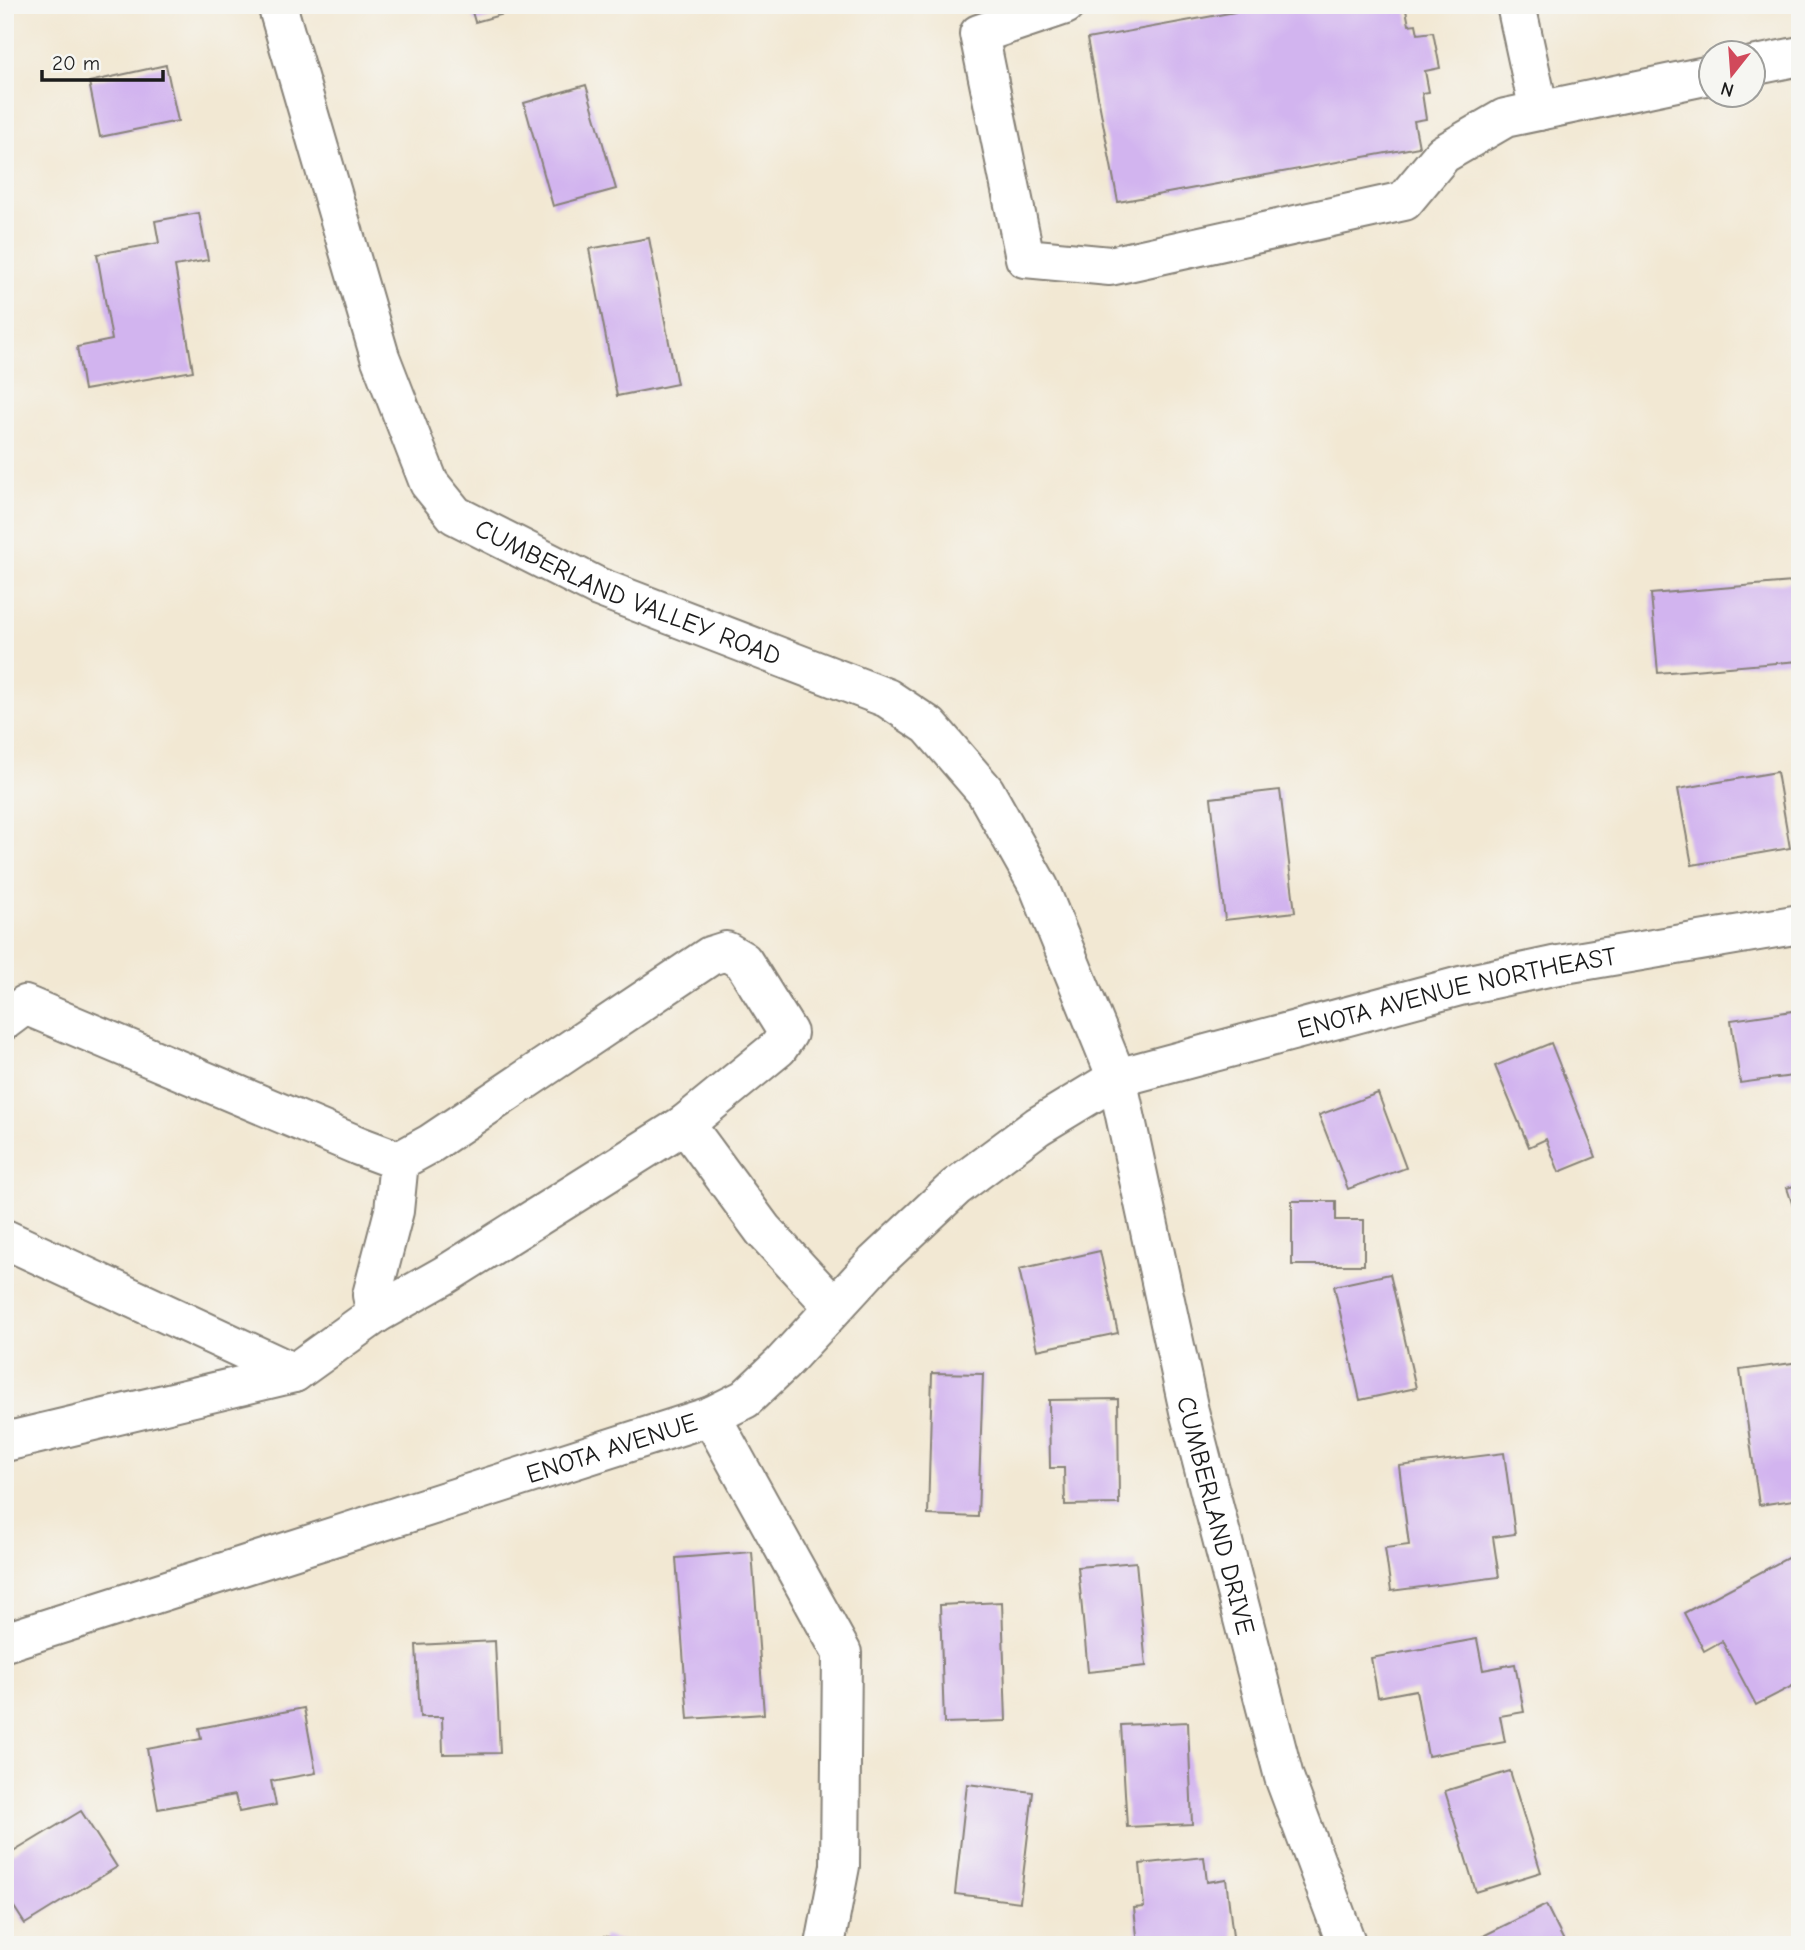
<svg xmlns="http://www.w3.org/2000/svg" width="1805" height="1950" viewBox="0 0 1805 1950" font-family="'Comic Neue',sans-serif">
  <rect width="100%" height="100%" fill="#f6f6f2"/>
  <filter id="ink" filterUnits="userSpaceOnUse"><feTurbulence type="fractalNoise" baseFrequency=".0143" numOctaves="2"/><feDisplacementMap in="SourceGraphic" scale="14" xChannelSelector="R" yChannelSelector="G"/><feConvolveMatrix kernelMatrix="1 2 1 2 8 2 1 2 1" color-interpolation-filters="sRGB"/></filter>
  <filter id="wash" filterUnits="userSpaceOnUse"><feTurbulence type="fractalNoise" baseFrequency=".00686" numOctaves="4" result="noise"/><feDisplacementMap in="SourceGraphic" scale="28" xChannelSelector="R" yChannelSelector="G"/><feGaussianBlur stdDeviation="1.57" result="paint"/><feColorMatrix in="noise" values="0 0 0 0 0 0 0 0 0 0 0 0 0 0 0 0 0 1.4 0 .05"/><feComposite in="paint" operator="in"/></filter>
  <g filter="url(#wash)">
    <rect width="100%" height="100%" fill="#f2e8d3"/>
    <g id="blocks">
      <!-- building -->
      <g fill="#d2b4ef">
        <polygon points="470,5 532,5 532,6 475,22"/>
        <polygon points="1233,5 1405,5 1409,25 1416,24 1418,34 1433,32 1440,68 1425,71 1429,92 1422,93 1426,119 1414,121 1419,147 1118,202 1087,39 1235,12"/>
        <polygon points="166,65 178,121 100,137 89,82"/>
        <polygon points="586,85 616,189 553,206 524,103"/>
        <polygon points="199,213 208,260 175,266 193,371 84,390 77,347 112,340 97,254 159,243 155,221"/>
        <polygon points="649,238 677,384 617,396 589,249"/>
        <polygon points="1792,582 1799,661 1658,673 1651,594"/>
        <polygon points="1777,772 1790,848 1692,865 1678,789"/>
        <polygon points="1280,790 1295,912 1225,920 1211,798"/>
        <polygon points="1800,1010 1800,1075 1740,1083 1731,1020"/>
        <polygon points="1551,1043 1596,1157 1559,1172 1546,1139 1529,1147 1495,1066"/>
        <polygon points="1378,1093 1406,1168 1348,1189 1319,1115"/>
        <polygon points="1800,1184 1800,1224 1799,1224 1787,1188"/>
        <polygon points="1292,1201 1336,1201 1336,1220 1364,1220 1364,1265 1292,1265"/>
        <polygon points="1100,1251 1118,1333 1037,1350 1019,1269"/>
        <polygon points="1390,1274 1416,1388 1360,1400 1334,1286"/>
        <polygon points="1800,1362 1800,1499 1759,1505 1740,1370"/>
        <polygon points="932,1373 983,1374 978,1517 928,1515"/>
        <polygon points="1118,1399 1119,1504 1065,1505 1064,1468 1050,1468 1049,1400"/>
        <polygon points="1504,1453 1515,1534 1493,1537 1499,1577 1391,1591 1385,1548 1409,1545 1399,1466"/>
        <polygon points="752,1552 764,1714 688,1719 676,1558"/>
        <polygon points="1793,1555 1800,1566 1800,1682 1756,1705 1722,1641 1704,1651 1684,1613"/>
        <polygon points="1136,1562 1146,1666 1088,1672 1078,1567"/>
        <polygon points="1002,1602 1006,1721 944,1723 940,1605"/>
        <polygon points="1477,1639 1483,1670 1515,1664 1524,1712 1500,1716 1505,1742 1428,1756 1416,1690 1378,1697 1371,1658"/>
        <polygon points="495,1641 500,1753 443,1754 442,1717 420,1717 416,1645"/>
        <polygon points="304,1708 316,1773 271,1781 276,1805 239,1812 235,1795 158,1809 147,1749 201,1739 199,1728"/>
        <polygon points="1188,1722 1192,1824 1127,1827 1121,1725"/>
        <polygon points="1510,1771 1541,1872 1476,1892 1445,1791"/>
        <polygon points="967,1784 1033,1792 1020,1902 955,1894"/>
        <polygon points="81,1811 117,1867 25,1924 5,1893 5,1857"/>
        <polygon points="1204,1857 1207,1882 1226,1879 1234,1945 1138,1945 1134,1908 1144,1907 1140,1864"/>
        <polygon points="1546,1905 1566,1945 1487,1945 1483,1936"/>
        <polygon points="604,1936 633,1944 633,1945 601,1945"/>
      </g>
    </g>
  </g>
  <g filter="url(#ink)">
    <use href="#blocks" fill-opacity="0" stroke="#878278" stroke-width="2"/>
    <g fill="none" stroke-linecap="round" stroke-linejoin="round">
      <!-- minor casing -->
      <g stroke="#878278" stroke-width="42">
        <g id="minor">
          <path id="s1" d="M277 5 380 357 429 483 455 515 598 587 887 698 929 726 985 791 1039 887 1117 1078 1189 1411 1284 1777 1347 1945"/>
          <polyline points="1065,5 979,34 1025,258 1110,266 1404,201 1443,154 1505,118 1710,75"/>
          <polyline points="1516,5 1539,111"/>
          <polyline points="1752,66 1800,56"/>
          <polyline points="5,1020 25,1005 359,1146 399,1161 430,1144 710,956 726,951 743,961 788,1033 778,1048 685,1124 763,1230 834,1307"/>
          <polyline points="5,1239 294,1373"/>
          <polyline points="376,1314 372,1295 394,1211 399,1161"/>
          <polyline points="711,1416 842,1653 840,1866 825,1945"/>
          <polyline points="5,1442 294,1373 376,1314 445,1275 685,1124"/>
          <path id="s2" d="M5 1642 711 1416 745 1399 782 1364 876 1262 956 1187 1038 1126 1117 1078 1460 986 1553 966 1800 924"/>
        </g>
      </g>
      <!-- minor -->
      <use href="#minor" stroke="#fff" stroke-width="38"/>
    </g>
  </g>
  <g text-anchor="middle" stroke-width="6" stroke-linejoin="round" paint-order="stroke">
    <!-- street labels -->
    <g font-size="26" fill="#1c1c1c" stroke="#f6f6f2">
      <text dy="9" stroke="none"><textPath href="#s1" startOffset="733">CUMBERLAND VALLEY ROAD</textPath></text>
      <text dy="9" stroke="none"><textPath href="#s2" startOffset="1624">ENOTA AVENUE NORTHEAST</textPath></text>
      <text dy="9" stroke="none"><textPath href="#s2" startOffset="637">ENOTA AVENUE</textPath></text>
      <text dy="9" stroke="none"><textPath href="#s1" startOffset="1914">CUMBERLAND DRIVE</textPath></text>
    </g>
  </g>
  <!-- margin -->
  <rect width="1805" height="1950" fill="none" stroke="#f6f6f2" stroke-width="28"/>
  <!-- north arrow -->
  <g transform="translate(1732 74) rotate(197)"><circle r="33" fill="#f6f6f2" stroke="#9f9f9c" stroke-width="2"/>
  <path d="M0-5L12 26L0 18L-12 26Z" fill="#d1495b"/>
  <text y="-10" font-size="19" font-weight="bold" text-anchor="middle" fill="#1c1c1c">N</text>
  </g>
  <!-- scale -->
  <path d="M42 70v10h121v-10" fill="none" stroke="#1c1c1c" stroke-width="3.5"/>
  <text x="52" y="70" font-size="21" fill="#1c1c1c" stroke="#f6f6f2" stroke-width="5" paint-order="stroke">20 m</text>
</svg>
